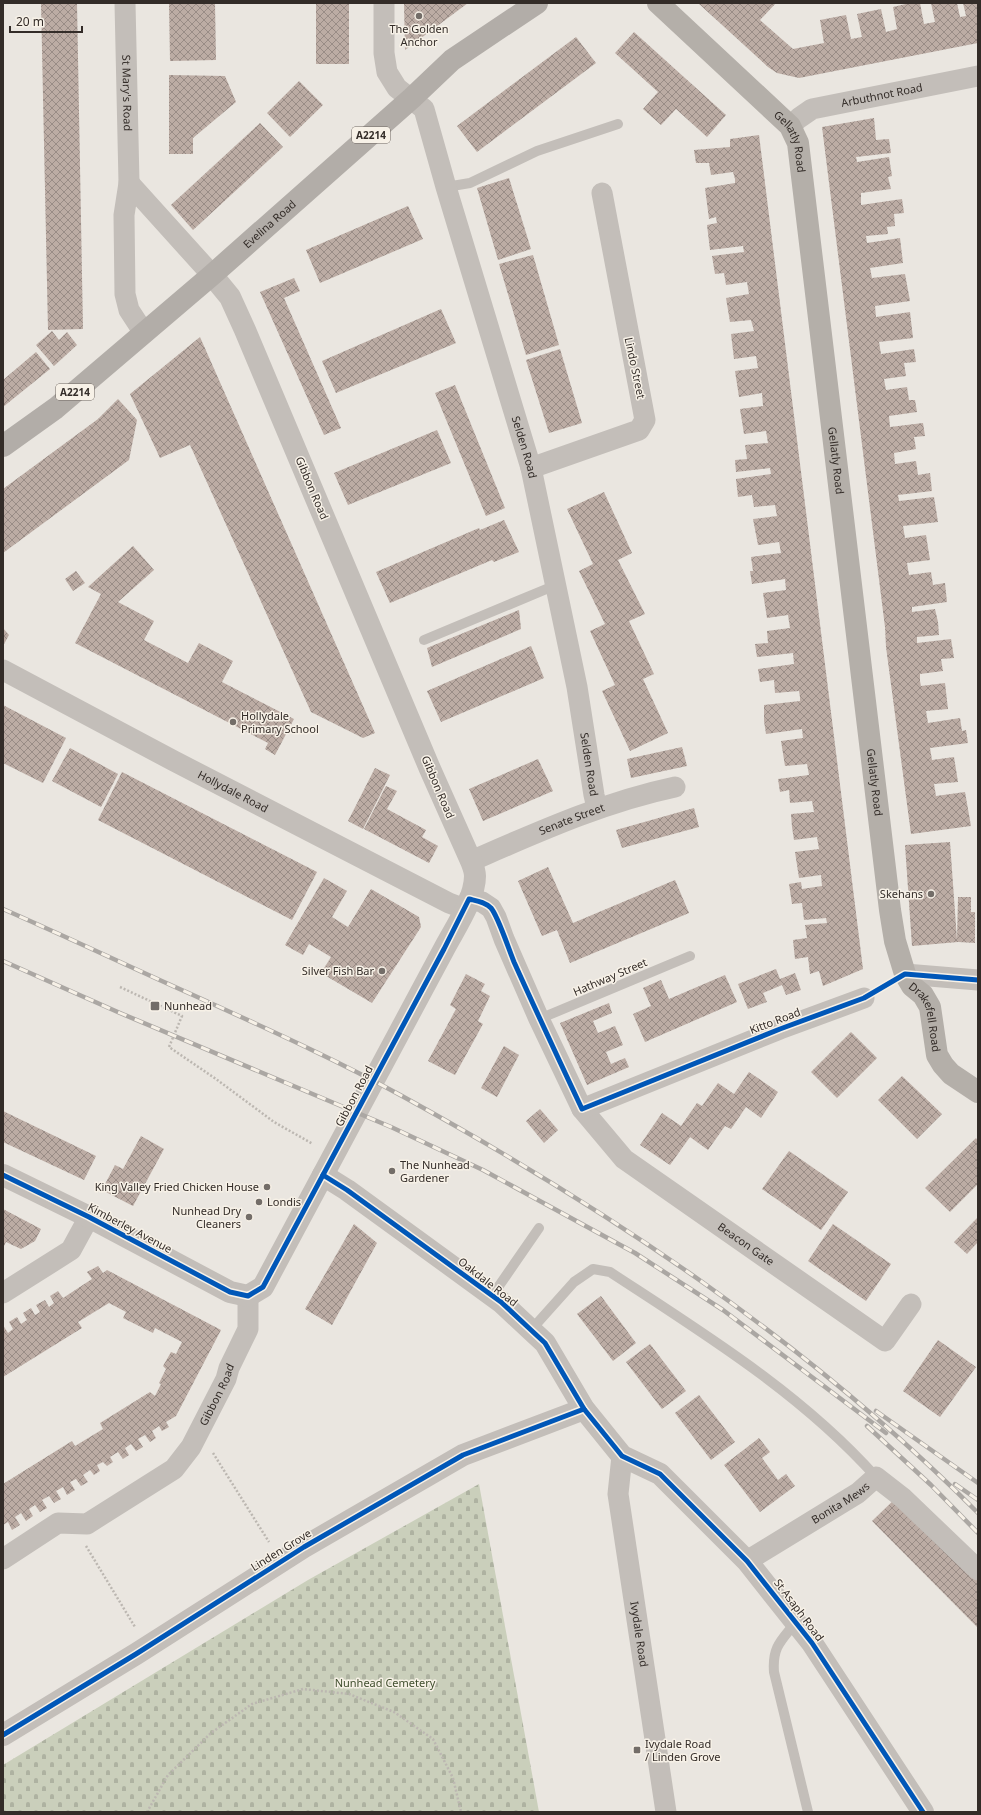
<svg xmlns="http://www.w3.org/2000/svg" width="981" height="1815" viewBox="0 0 981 1815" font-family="'Noto Sans',sans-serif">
  <defs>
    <pattern id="cemetery-stones" width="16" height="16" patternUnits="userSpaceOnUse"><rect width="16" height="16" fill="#cacfbb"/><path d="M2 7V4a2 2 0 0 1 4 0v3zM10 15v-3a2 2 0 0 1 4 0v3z" fill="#aeb2a1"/></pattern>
    <pattern id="building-cross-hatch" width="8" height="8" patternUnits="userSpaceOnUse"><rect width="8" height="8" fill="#bcaca4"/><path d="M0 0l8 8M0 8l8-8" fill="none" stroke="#998c86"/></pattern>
  </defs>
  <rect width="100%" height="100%" fill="#eae6e0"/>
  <!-- cemetery -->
  <polygon fill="url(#cemetery-stones)" points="479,1484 539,1812 3,1812 3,1765 308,1580"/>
  <!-- building -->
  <g fill="url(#building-cross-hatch)">
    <polygon points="41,3 77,3 83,329 48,330"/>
    <polygon points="169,3 215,3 216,60 170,61"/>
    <rect x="316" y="3" width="33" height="61"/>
    <polygon points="404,3 468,3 405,50"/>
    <polygon points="698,3 776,3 760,20 793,49 824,43 820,20 846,15 851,39 862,37 857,14 881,9 886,32 897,29 893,7 910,3 920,3 924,24 935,22 931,3 957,3 960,17 966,16 963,3 978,3 978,43 799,78 777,73 768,67"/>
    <polygon points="634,32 726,115 707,137 676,109 661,125 643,109 658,92 615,53"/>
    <polygon points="576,37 596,63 477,152 457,126"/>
    <polygon points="169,75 225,76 236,102 193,138 193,154 169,154"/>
    <polygon points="299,81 323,105 290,137 267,113"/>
    <polygon points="874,118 876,140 889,139 891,153 856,157 857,162 889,157 892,176 888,177 891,189 861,193 861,205 902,199 904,213 894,214 895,226 887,227 888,234 866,236 867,243 900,238 903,263 870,268 872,278 905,274 910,301 875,306 876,317 910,312 913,338 879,342 881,354 914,349 916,362 904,363 906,376 884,379 886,390 907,387 909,400 915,400 917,412 889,416 890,427 923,423 925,436 914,437 916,449 894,453 895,464 916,461 918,475 930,473 932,491 898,495 899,501 934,497 938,522 903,526 905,538 926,535 930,560 907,563 909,575 931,572 933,585 945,583 947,602 912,607 912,612 935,609 938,622 939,635 917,637 917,643 951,639 954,658 941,659 943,671 920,674 920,681 921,686 945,683 948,709 926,711 928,723 960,718 962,731 966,730 968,743 930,748 932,760 954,757 958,782 934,784 936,796 965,792 971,826 911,834 886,647 885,627 822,127"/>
    <polygon points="260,123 283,147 193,230 171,205"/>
    <polygon points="759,135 863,969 823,986 819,971 810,974 808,957 795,959 793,940 807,938 805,925 827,923 826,918 804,920 802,903 792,904 789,884 801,882 802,889 822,886 821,875 799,878 795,852 819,849 817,837 794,840 792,827 791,814 814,812 812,801 790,803 789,790 780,792 778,779 809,775 807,764 785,766 781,741 803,738 802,729 766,734 764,721 764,705 800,701 800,697 799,691 775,693 774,680 760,682 758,669 794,664 793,653 757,657 755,644 768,643 767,631 790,628 788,615 767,618 763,593 786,590 785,579 752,584 750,571 753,571 751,557 781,553 779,542 758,545 753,519 777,516 775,505 754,507 752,495 738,497 736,479 771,474 770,468 736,472 735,460 747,459 745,445 768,443 766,431 744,434 740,409 763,406 762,393 739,397 735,371 758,368 756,356 734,359 731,334 754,331 751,320 730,322 726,298 749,294 747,282 726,285 724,273 715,274 712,256 744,252 743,246 710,250 707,225 717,223 716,217 709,219 705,188 735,183 735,179 733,172 711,175 709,163 696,163 694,150 730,147 730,139"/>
    <polygon points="509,178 531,249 498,260 477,188"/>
    <polygon points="408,206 423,239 320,283 306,250"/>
    <polygon points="533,255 559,345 526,355 499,264"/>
    <polygon points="294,278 300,291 284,298 341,428 324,435 260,292"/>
    <polygon points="441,309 456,343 336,393 322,361"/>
    <polygon points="52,331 59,340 67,332 77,345 54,366 36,345"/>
    <polygon points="200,337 375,733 363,738 311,712 190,445 160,458 130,394"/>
    <polygon points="560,349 582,423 549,433 526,360"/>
    <polygon points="36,352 50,369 3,407 3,380"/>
    <polygon points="455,385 505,508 486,516 435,393"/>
    <polygon points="118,399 137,420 129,460 3,553 3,489 98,419"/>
    <polygon points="437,430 451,463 348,505 334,473"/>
    <polygon points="604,492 632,553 618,560 645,614 629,621 654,674 643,679 668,733 630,751 602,691 615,685 590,631 605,624 579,571 593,564 567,509"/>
    <polygon points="504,520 519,552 494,562 492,560 390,603 376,572 479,528 480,530"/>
    <polygon points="133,546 154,570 118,602 154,621 144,640 188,663 199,643 233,661 222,682 294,719 275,755 265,749 268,743 75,643 101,594 88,587"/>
    <polygon points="76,571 85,583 73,591 65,579"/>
    <polygon points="519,610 521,629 432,667 427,648"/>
    <polygon points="3,628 9,635 3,646"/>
    <polygon points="531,646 544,678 441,722 427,691"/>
    <polygon points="3,705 66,738 43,783 3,763"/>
    <polygon points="682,747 687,766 631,778 627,759"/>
    <polygon points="70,748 118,774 101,807 52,781"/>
    <polygon points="538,759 553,791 483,821 469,789"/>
    <polygon points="375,768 390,775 363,829 348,821"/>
    <polygon points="122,772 317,872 292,920 98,820"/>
    <polygon points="386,786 397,791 387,809 426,830 422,837 438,846 429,863 364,829"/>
    <polygon points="694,808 699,827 622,848 616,830"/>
    <polygon points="950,842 957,940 958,897 971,897 971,912 975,912 975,943 958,942 912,946 905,845"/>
    <polygon points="548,867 573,923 675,880 689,913 570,963 557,930 542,936 518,881"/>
    <polygon points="324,878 347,891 332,917 348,927 371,889 419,917 421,927 372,1003 321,973 331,957 309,944 303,955 285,945"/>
    <polygon points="776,969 780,979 795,973 801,990 786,995 782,985 763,993 767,1002 748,1009 738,984"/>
    <polygon points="466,974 485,984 481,991 490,996 478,1021 483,1024 455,1075 428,1061 456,1009 450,1005"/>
    <polygon points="725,975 737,1002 645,1042 633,1014 651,1006 643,988 661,980 669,999"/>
    <polygon points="609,1003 612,1013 593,1021 598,1033 615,1026 623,1045 606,1052 611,1064 625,1058 629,1067 587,1085 560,1023"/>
    <polygon points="851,1032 877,1058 837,1098 811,1072"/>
    <polygon points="504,1046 519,1055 497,1097 481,1088"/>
    <polygon points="749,1072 778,1092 761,1118 746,1107 731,1129 725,1126 708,1150 690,1137 670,1165 640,1145 662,1113 681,1126 697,1103 702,1106 718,1083 734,1094"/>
    <polygon points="902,1076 942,1114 917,1139 878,1100"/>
    <polygon points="540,1109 558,1130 544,1143 526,1121"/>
    <polygon points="3,1111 96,1156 84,1180 3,1142"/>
    <polygon points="141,1136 164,1149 133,1206 102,1190 115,1165 123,1169"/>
    <polygon points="976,1138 978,1141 978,1184 950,1212 925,1188"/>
    <polygon points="789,1151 848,1192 821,1230 762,1189"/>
    <polygon points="3,1209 41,1229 35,1241 21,1249 6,1242 3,1248"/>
    <polygon points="978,1217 978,1242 967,1254 954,1242"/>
    <polygon points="354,1224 377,1243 332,1325 305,1309"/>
    <polygon points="833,1224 891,1264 866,1301 808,1261"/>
    <polygon points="98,1266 103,1273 107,1270 221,1330 176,1416 166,1422 169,1427 162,1431 159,1426 152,1431 156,1438 150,1442 145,1435 138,1439 143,1447 136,1451 131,1444 125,1448 129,1455 123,1459 118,1452 110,1457 113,1462 107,1466 103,1462 97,1465 100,1471 94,1475 90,1470 83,1475 88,1482 81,1486 76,1479 70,1482 75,1490 67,1495 63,1487 56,1491 61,1499 54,1503 49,1496 42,1500 47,1508 40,1512 35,1505 29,1509 33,1516 26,1521 21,1513 15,1517 20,1525 12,1530 8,1522 3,1525 3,1484 72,1441 75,1446 103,1429 100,1423 150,1392 155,1396 161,1384 159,1383 166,1369 163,1366 171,1352 176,1354 182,1342 155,1328 153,1333 123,1318 126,1312 109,1303 78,1322 82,1328 3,1377 3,1325 8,1333 13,1329 9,1322 17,1317 21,1324 27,1320 23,1313 31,1308 35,1315 40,1312 36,1305 45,1300 49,1307 54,1303 50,1296 58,1291 63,1298 92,1279 87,1272"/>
    <polygon points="601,1296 636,1343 613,1361 577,1314"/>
    <polygon points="938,1340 976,1367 940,1417 903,1391"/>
    <polygon points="650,1344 686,1391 662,1409 626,1362"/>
    <polygon points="699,1395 735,1442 711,1460 675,1413"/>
    <polygon points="759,1438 770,1452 762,1458 778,1480 786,1474 795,1486 760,1512 724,1465"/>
    <polygon points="898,1496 978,1577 978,1628 872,1521"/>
  </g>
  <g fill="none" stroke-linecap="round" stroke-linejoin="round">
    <!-- path -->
    <g stroke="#bcb7b1" stroke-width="2.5" stroke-dasharray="2 2" stroke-linecap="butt">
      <polyline points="120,987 182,1016 169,1047 216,1079 274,1122 313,1144"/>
      <polyline points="213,1453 269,1542"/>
      <polyline points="86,1546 135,1627"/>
      <polyline points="147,1812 168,1775 211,1733 252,1704 303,1689 349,1694 394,1712 433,1739 453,1778 461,1812"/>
    </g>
    <!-- service -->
    <g stroke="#c3beb9" stroke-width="10">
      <polyline points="446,187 470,183 537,151 618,124"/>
      <polyline points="424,640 556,585"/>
      <polyline points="539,1019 690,956"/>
      <polyline points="492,1296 539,1228"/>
      <path d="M531 1330 574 1282 593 1269 610 1272C703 1333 801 1393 876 1477"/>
      <path d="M796 1622C782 1640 772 1646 774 1672L808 1812"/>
    </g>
    <!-- minor -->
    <g stroke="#c3beb9" stroke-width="21">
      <path id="s1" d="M125 3 129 183 124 215 125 294 129 310 144 333"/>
      <path id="s2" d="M384 3V53L387 72 397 88 424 109 446 187 531 468 577 687 594 795 597 808"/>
      <path id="s3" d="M790 126 799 118 812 109 978 76"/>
      <polyline points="129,183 212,275"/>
      <polyline points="531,468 639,430 645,420 602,193"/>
      <path id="s4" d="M3 670 174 761 449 903 465 909"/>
      <path id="s5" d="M471 861C538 832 604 802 675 787"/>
      <path id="s6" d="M469 899 482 902 491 908 496 917 504 939 539 1019 582 1109 624 1159 885 1341 911 1304"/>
      <polyline points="905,974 978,980"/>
      <polyline points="582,1109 780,1029 864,998"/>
      <polyline points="3,1293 71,1250 89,1217"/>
      <path id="s7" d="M622 1456 618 1494 666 1812"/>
      <path id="s8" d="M3 1559 58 1523 87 1524 174 1469 191 1447 226 1379 229 1368 248 1329V1296"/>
      <path id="s9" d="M747 1561 858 1493 876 1477 903 1498 978 1570"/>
    </g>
    <!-- tertiary -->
    <g stroke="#c3beb9" stroke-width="22">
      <path d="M3 1175 89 1217 230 1292 248 1296 263 1287 444 949C455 928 475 899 475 876 475 871 473 866 471 861L430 769 245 330 230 297 212 275"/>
      <polyline points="323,1175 347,1190 501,1302 531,1330 545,1343 584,1409 622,1456 660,1474 747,1561 812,1643 923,1812"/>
      <polyline points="3,1735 136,1654 304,1547 463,1455 584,1409"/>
    </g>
    <!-- secondary -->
    <path stroke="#b4afa9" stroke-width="22" id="s10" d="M658 3 790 126 798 143 890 910 895 941 905 974 912 986 923 995 930 1007 937 1055 943 1065 951 1074 978 1092"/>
    <!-- primary -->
    <path stroke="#b2ada8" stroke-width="22" id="s11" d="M3 446 56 408 212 275 412 98 452 60 537 3"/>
    <!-- rail casing -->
    <g stroke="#aba7a3" stroke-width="4.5">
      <g id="rail">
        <path d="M3 909C67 937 130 967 193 995 263 1027 335 1059 402 1096 611 1211 810 1344 978 1513"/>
        <polyline points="3,961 120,1013 391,1127 483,1170 635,1253 723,1310 886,1433"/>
        <polyline points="876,1411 978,1483"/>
        <polyline points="867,1426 931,1485 978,1533"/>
        <polyline points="955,1484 978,1500"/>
      </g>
    </g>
    <!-- rail -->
    <use href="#rail" stroke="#f7f1e7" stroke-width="3" stroke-dasharray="9" stroke-linecap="butt"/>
    <!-- cycleway casing -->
    <g stroke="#f7f1e7" stroke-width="8">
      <g id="cycleway">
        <path d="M3 1175 89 1217 230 1292 248 1296 263 1287 444 949 469 899C477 901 485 902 491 908 498 916 509 950 514 962 536 1011 559 1060 582 1109L780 1029 864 998 905 974 978 980"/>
        <polyline points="323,1175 347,1190 501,1302 531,1330 545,1343 584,1409 622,1456 660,1474 747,1561 812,1643 923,1812"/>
        <polyline points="3,1735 136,1654 304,1547 463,1455 584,1409"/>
      </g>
    </g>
    <!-- cycleway -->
    <use href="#cycleway" stroke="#0057b8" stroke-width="5"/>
  </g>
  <!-- markers -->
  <g fill="#736d68" stroke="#f7f1e7" stroke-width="1.5">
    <circle cx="419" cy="16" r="4"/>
    <circle cx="233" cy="722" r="4"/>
    <circle cx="931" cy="894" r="4"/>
    <circle cx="382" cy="971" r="4"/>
    <rect x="150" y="1001" width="10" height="10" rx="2"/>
    <circle cx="392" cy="1171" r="4"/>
    <circle cx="267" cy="1187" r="4"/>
    <circle cx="259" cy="1202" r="4"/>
    <circle cx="249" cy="1217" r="4"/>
    <rect x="633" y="1746" width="8" height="8" rx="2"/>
  </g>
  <g text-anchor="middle" stroke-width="3" stroke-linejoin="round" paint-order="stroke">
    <!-- shield labels -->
    <g fill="#f7f1e7" stroke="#6e6761" stroke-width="1">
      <rect x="352" y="127" width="38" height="16" rx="3"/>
      <rect x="56" y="384" width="38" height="16" rx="3"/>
    </g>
    <g font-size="10" font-weight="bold" fill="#332c28">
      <text x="371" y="139">A2214</text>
      <text x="75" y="396">A2214</text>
    </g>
    <!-- poi labels -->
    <g font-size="11" fill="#332c28" stroke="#f7f1e7" text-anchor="start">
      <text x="419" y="33" text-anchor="middle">The Golden<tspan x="419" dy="13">Anchor</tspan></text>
      <text x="241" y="720">Hollydale<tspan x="241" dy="13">Primary School</tspan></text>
      <text x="923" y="898" text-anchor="end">Skehans</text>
      <text x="374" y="975" text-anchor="end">Silver Fish Bar</text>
      <text x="164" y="1010">Nunhead</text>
      <text x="400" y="1169">The Nunhead<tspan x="400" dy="13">Gardener</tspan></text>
      <text x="259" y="1191" text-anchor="end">King Valley Fried Chicken House</text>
      <text x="267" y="1206">Londis</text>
      <text x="241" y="1215" text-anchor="end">Nunhead Dry<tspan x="241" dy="13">Cleaners</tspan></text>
      <text x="645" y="1748">Ivydale Road<tspan x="645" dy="13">/ Linden Grove</tspan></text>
    </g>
    <!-- street labels -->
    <g font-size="11" fill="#332c28" stroke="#f7f1e7">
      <text dy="4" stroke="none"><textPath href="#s1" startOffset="90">St Mary's Road</textPath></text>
      <text dy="4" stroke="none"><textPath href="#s3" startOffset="99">Arbuthnot Road</textPath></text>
      <text dy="4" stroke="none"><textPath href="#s10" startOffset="195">Gellatly Road</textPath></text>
      <text dy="4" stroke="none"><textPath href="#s11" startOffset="347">Evelina Road</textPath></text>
      <text transform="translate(635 368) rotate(78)" y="4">Lindo Street</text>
      <text dy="4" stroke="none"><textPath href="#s2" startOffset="475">Selden Road</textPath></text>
      <text dy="4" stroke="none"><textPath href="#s10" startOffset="519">Gellatly Road</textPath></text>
      <text transform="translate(312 488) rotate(67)" y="4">Gibbon Road</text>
      <text dy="4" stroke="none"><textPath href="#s2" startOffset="799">Selden Road</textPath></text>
      <text dy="4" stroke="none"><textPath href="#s10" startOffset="843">Gellatly Road</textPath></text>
      <text transform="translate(438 787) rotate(67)" y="4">Gibbon Road</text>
      <text dy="4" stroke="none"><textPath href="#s4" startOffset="260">Hollydale Road</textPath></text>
      <text dy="4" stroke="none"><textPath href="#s5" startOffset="109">Senate Street</textPath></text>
      <text transform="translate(610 977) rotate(-23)" y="4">Hathway Street</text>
      <text dy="4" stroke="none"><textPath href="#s10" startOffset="1087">Drakefell Road</textPath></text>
      <text transform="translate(775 1021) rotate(-21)" y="4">Kitto Road</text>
      <text transform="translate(354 1096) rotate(-62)" y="4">Gibbon Road</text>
      <text transform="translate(130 1228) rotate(28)" y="4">Kimberley Avenue</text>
      <text dy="4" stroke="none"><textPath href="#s6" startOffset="459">Beacon Gate</textPath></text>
      <text transform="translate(488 1282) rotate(38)" y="4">Oakdale Road</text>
      <text dy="4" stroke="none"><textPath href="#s8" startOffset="284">Gibbon Road</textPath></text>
      <text dy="4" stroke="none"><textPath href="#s9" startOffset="110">Bonita Mews</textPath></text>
      <text transform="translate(281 1550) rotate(-32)" y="4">Linden Grove</text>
      <text transform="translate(799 1610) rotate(53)" y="4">St Asaph Road</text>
      <text dy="4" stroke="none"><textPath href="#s7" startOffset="180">Ivydale Road</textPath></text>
    </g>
    <!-- park labels -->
    <g font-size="11" fill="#404f2e" stroke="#f7f1e7">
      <text x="385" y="1687">Nunhead Cemetery</text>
    </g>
  </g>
  <!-- border -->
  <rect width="981" height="1815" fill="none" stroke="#332c28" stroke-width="8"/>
  <!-- scale -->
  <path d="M10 26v6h72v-6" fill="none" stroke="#332c28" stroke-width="2"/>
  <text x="16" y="26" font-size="12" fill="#332c28" stroke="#f7f1e7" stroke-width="3" paint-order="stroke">20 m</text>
</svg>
